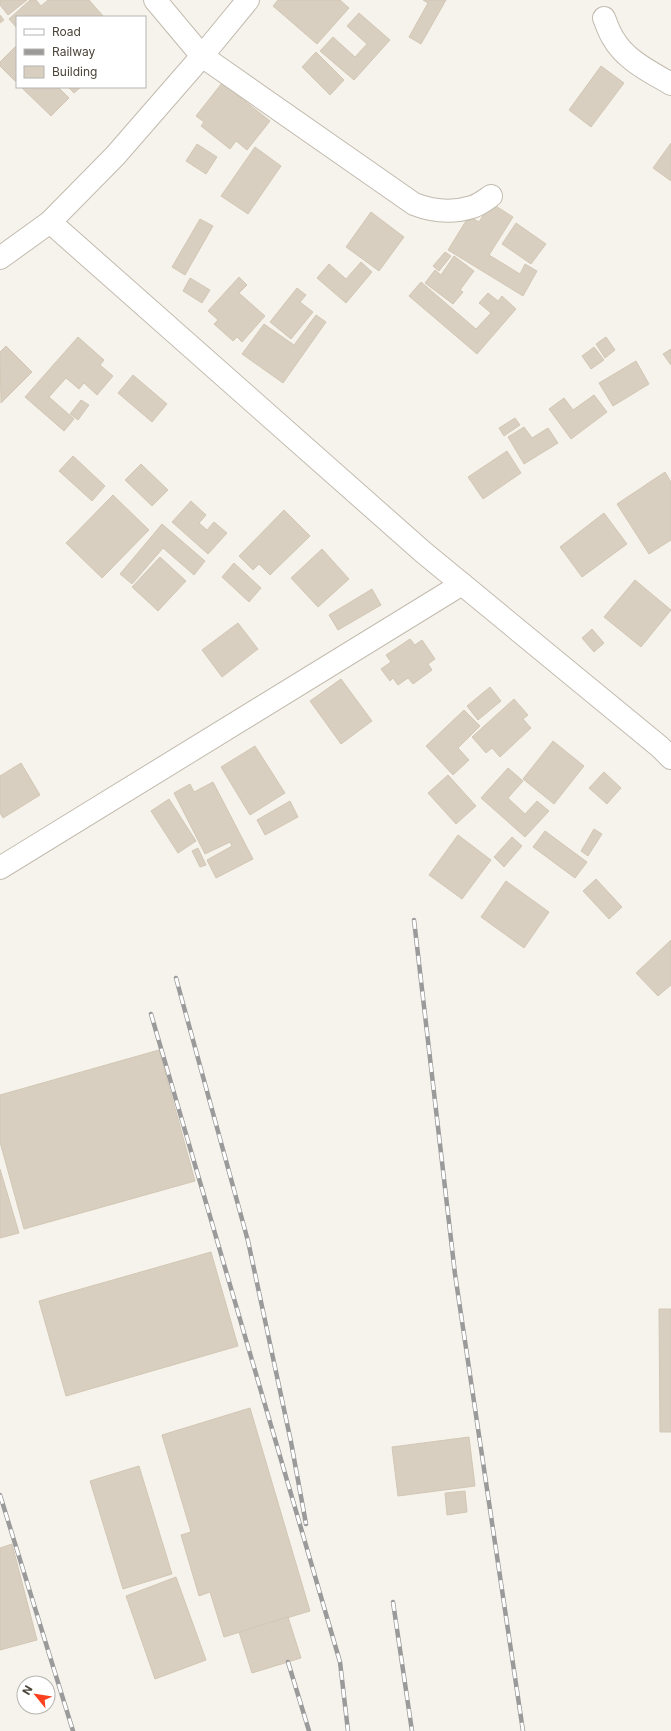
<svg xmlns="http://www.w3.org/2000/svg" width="671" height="1731" viewBox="0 0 671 1731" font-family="Inter,sans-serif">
  <rect width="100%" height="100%" fill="#f6f3ec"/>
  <!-- building -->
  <g fill="#d8cfc1" stroke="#d3c7b4">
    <polygon points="0,0 27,0 8,15 0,5"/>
    <polygon points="30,0 36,0 41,6 48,0 89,0 104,17 17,17 17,28 9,19"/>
    <polygon points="278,0 340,0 349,8 317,44 273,6"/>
    <polygon points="423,0 446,0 421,44 409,37 428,3"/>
    <polygon points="359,13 390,40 354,80 320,51 333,37 355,57 367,44 347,26"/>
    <polygon points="0,15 4,20 0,23"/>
    <polygon points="16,46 17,47 17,83 0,66 0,62"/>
    <polygon points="316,52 344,80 330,95 302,67"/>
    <polygon points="601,66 624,83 591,127 569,110"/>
    <polygon points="222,83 270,121 247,150 236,141 230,149 201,126 204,122 196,116"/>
    <polygon points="21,87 58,87 69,98 51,116"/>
    <polygon points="68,87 81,87 74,93"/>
    <polygon points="671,143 671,181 653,168"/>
    <polygon points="197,144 217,157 206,174 186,161"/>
    <polygon points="255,147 281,166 248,214 221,196"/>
    <polygon points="491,203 513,217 489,255 520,274 525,264 537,271 523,296 448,250 469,216 479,222"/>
    <polygon points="371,212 404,237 379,271 346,247"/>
    <polygon points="200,219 213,226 185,275 172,267"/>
    <polygon points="516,223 546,244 531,264 502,244"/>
    <polygon points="445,252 451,256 439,271 433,266"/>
    <polygon points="454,256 474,271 460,290 463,292 453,304 425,283 435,270 441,275"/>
    <polygon points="361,262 372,272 346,303 317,278 329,264 346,279"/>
    <polygon points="239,277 247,285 239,293 265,316 242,342 237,337 233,341 214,324 218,320 208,311"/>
    <polygon points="190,278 210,290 202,303 183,291"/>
    <polygon points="421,282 476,329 491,313 479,303 488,293 498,301 502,296 516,309 477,354 409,296"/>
    <polygon points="297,288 306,295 300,302 313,312 291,339 270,322"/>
    <polygon points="316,315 326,322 283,383 242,354 264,324 294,345"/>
    <polygon points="78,337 104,360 100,365 113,376 97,395 84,383 79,389 66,378 49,397 74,419 64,431 25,397"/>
    <polygon points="606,337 615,350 605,358 596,344"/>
    <polygon points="6,346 32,372 1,403 0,352"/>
    <polygon points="594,347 604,360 591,369 582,356"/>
    <polygon points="671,349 671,365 663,354"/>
    <polygon points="636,361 649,384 613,406 599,383"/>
    <polygon points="133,375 167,404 152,422 118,393"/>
    <polygon points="594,395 607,412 571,439 549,409 564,398 573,410"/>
    <polygon points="81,400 89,405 78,420 70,414"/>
    <polygon points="515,418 520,425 504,436 499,428"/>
    <polygon points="524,427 532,438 548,428 558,443 524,464 508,437"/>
    <polygon points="507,451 521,473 483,499 468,477"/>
    <polygon points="73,456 105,486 92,501 59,471"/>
    <polygon points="141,464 168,490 152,506 125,480"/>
    <polygon points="665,472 671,482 671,540 649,554 617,504"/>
    <polygon points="113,495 149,530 102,578 66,543"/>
    <polygon points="191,501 206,515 199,523 207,530 214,522 227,533 208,554 172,522"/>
    <polygon points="284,510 310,536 270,575 259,564 253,570 239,556"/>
    <polygon points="604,513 627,544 582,577 560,547"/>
    <polygon points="162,524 205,561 194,575 163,548 132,584 120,574"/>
    <polygon points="322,549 349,579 318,607 291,578"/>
    <polygon points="160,557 186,581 158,611 132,587"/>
    <polygon points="234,563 261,588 249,602 222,577"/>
    <polygon points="635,580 671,610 641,647 604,617"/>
    <polygon points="372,589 381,605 338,630 329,615"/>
    <polygon points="238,623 258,649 222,677 202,650"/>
    <polygon points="592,629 604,643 594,652 582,638"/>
    <polygon points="410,639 415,645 422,640 435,659 428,664 432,670 413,684 408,678 398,685 393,678 390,681 381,669 391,662 386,655"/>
    <polygon points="341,679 372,721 341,744 310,701"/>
    <polygon points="490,687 501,701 478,720 467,706"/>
    <polygon points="514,699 528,715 523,719 531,728 500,757 492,748 486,753 472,737"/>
    <polygon points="464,710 480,726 458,748 469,760 453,775 426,746"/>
    <polygon points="553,741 584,766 554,804 523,779"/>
    <polygon points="255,746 285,793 250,815 221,767"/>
    <polygon points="21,763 40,795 3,818 0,813 0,776"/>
    <polygon points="508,768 523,781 508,798 525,814 537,801 549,811 525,837 481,798"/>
    <polygon points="604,772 621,788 607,804 589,788"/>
    <polygon points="448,775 476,806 456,824 428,793"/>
    <polygon points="213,782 253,859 216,878 207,860 232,846 230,842 205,854 174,793 190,784 194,792"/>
    <polygon points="169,799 196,841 178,853 151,811"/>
    <polygon points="290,801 298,817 265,835 257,820"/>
    <polygon points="594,829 602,834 588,856 581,851"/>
    <polygon points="545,831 587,862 575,878 533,847"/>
    <polygon points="458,835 491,860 462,899 429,875"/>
    <polygon points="512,837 522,846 504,867 494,857"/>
    <polygon points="198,848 206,865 200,867 192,851"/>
    <polygon points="596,879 622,907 609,919 583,891"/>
    <polygon points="506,881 549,912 524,948 481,917"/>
    <polygon points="671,940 671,985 658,996 636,973"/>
    <polygon points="159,1050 195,1181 24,1229 0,1142 0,1095"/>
    <polygon points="0,1169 19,1233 0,1238"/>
    <polygon points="211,1252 238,1346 66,1396 39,1301"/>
    <polygon points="659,1309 671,1309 671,1432 660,1432"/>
    <polygon points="250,1408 310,1611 224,1637 210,1592 199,1596 181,1535 191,1532 162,1435"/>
    <polygon points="469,1437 475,1486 398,1496 392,1447"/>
    <polygon points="139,1466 172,1574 123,1589 90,1481"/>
    <polygon points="465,1491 467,1512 447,1515 445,1493"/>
    <polygon points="12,1544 37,1640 0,1650 0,1548"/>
    <polygon points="176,1577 206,1660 155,1679 126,1596"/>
    <polygon points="288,1617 301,1658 252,1673 239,1632"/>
  </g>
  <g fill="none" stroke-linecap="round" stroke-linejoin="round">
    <!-- street casing -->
    <g stroke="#c2bbae" stroke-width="24">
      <g id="street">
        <path d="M155 0 202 56 414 204C432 211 453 213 472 207 479 205 485 200 491 196"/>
        <path d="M604 18C607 25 609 32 613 38 625 60 651 72 671 84"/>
        <polyline points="50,222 423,552 660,747 671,758"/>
        <polyline points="0,258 50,222 115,156 202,56 248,0"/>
        <polyline points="0,868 462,584"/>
      </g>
    </g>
    <!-- street -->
    <use href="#street" stroke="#fff" stroke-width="22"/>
    <!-- rail casing -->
    <g stroke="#9a9a9a" stroke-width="4.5">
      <g id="rail">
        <polyline points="414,920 455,1274 523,1731"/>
        <polyline points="176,978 248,1241 291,1442 306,1524"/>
        <polyline points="151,1014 340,1662 348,1731"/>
        <polyline points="0,1495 73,1731"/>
        <polyline points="393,1602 412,1731"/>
        <polyline points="288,1662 309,1731"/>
      </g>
    </g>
    <!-- rail -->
    <use href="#rail" stroke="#fff" stroke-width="3" stroke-dasharray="9" stroke-linecap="butt"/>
  </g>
  <!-- legend -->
  <rect x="16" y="16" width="130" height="72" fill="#ffffff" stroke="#b7b4b0"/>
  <rect x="24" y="29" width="20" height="6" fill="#ffffff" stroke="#b7b4b0"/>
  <text x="52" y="36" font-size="12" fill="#4b4439">Road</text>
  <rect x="24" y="49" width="20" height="6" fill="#9a9a9a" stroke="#b7b4b0"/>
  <text x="52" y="56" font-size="12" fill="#4b4439">Railway</text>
  <rect x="24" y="66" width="20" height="12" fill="#d8cfc1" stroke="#b7b4b0"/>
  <text x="52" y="76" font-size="12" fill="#4b4439">Building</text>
  <!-- north arrow -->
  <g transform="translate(36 1695) rotate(300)"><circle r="19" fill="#ffffff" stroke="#b7b4b0"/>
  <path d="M0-3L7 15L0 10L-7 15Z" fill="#fc3f1d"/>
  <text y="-6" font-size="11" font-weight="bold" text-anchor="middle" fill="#4b4439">N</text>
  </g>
</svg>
